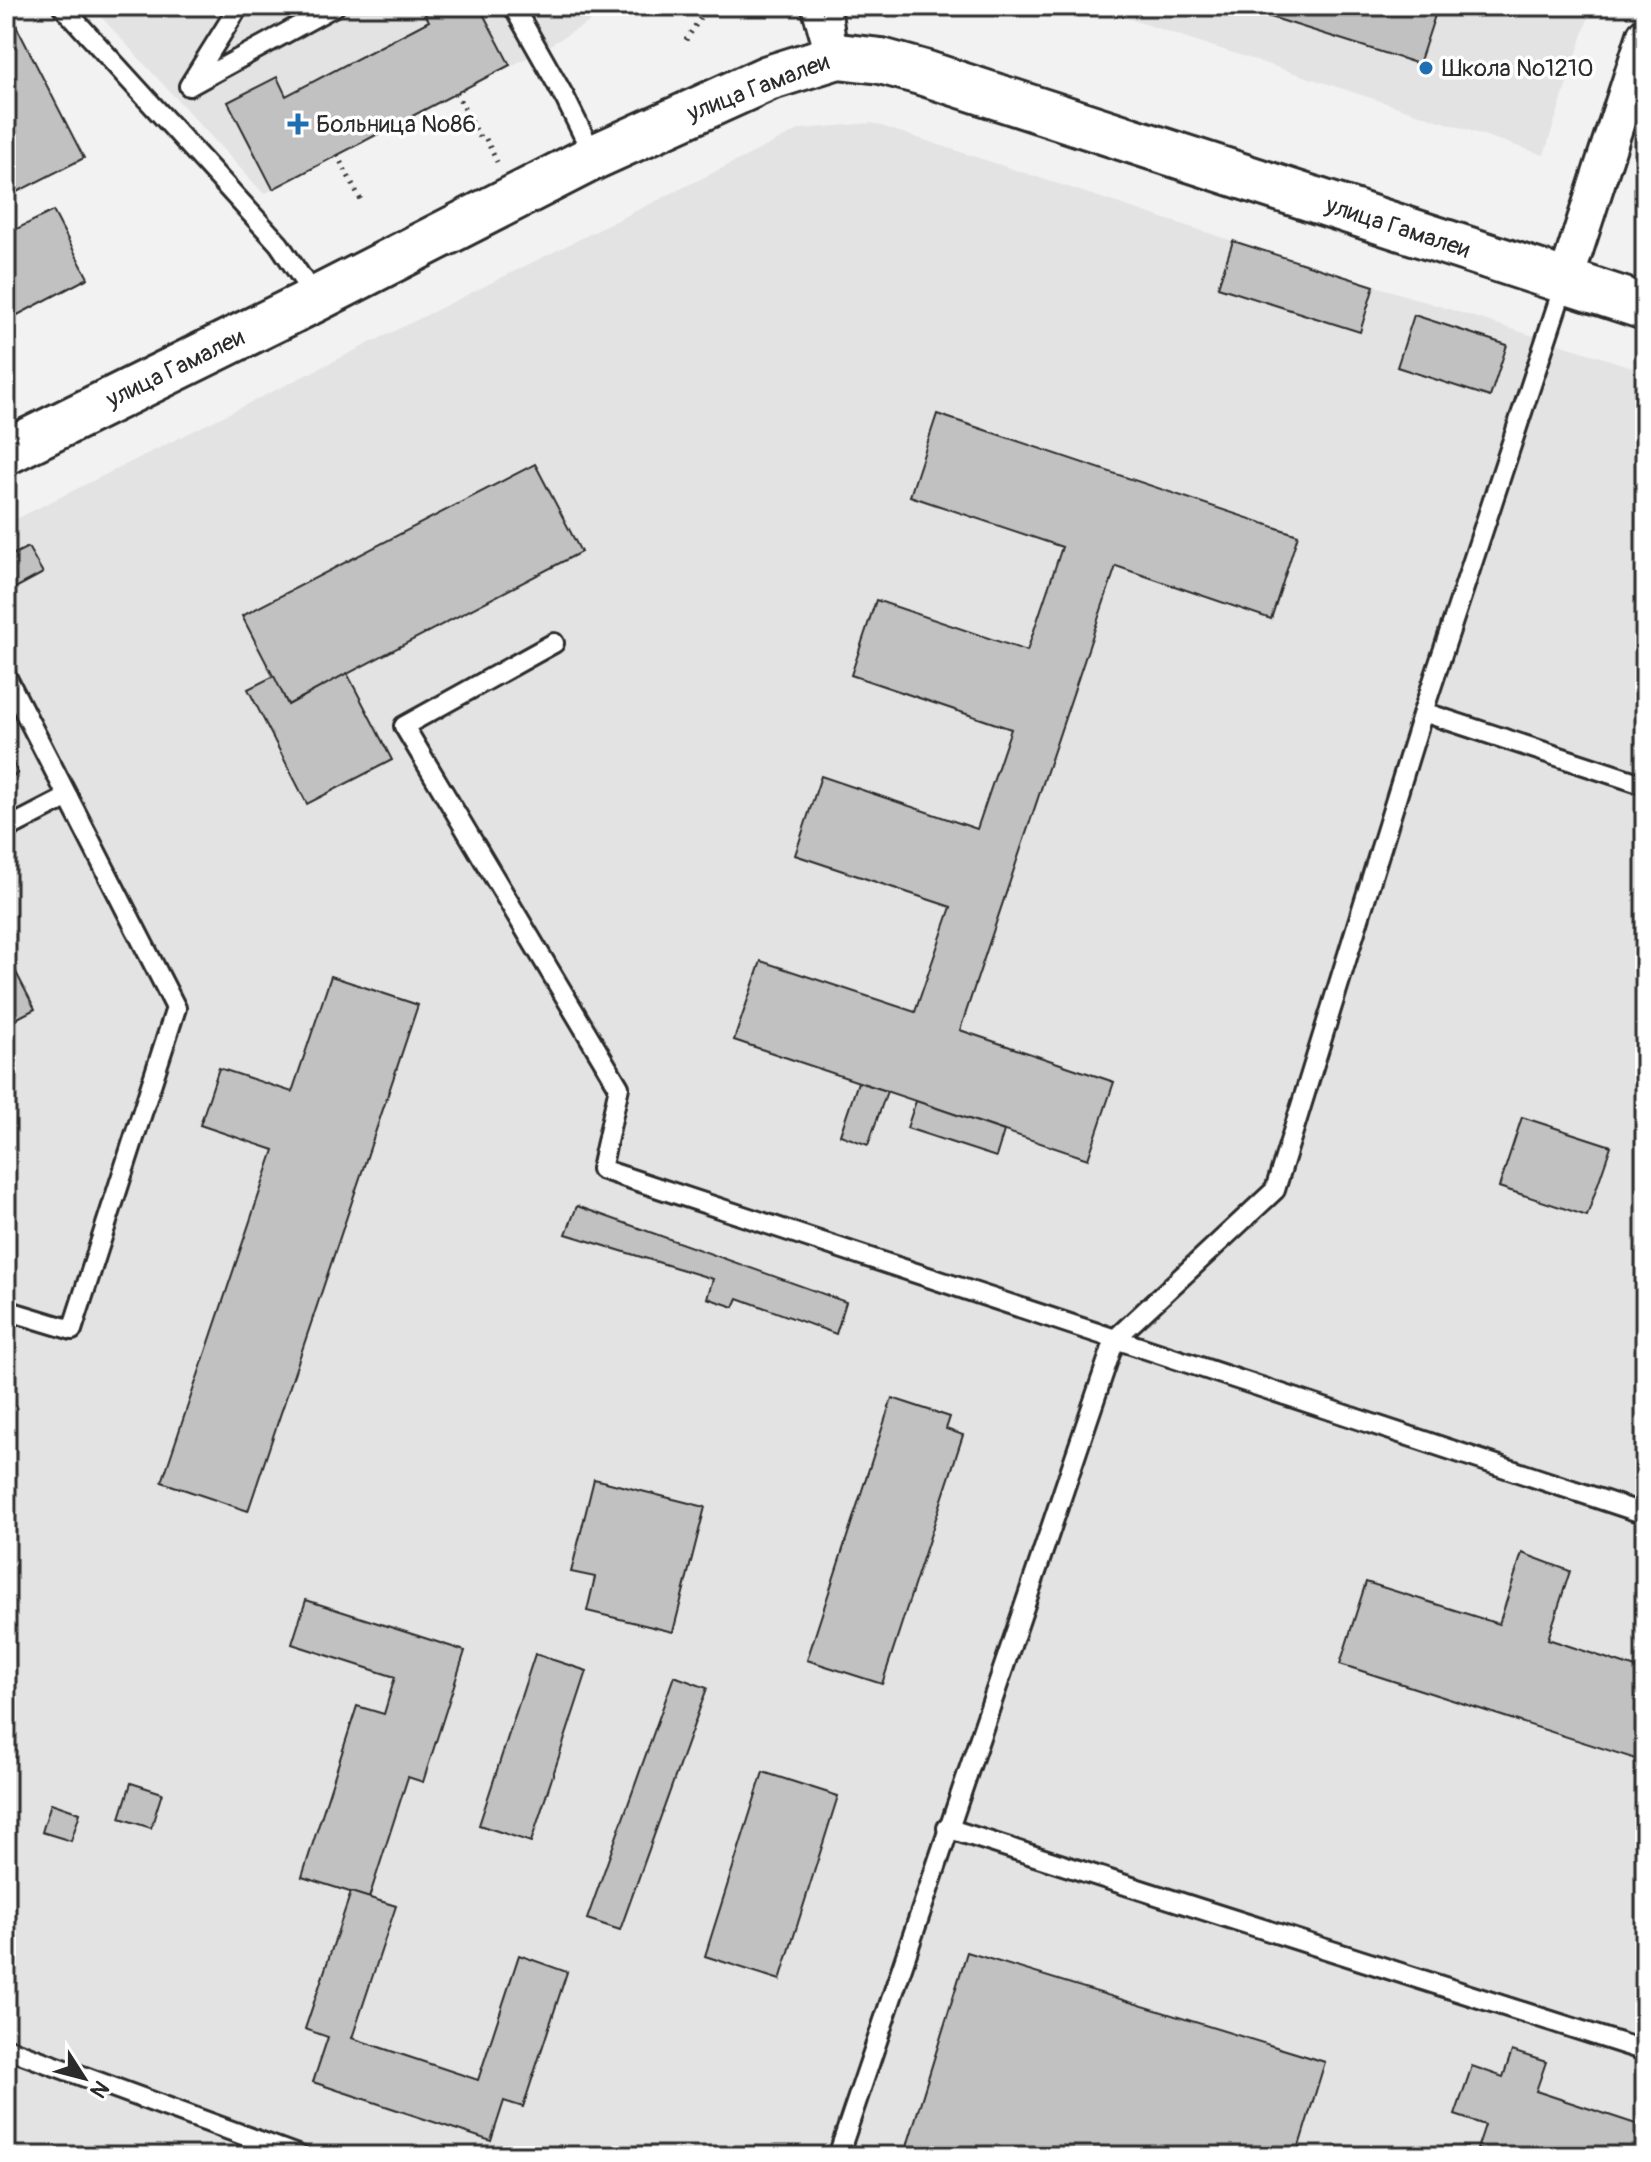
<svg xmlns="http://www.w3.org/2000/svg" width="1651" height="2162" viewBox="0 0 1651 2162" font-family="Pangolin,sans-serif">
  <rect width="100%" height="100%" fill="#f2f2f2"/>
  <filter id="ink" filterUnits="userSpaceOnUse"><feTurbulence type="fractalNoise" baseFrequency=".0125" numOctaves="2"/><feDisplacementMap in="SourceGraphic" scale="16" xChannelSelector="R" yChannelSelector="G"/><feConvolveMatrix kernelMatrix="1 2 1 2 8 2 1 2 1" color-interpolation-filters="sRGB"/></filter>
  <g filter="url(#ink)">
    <!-- built -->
    <g fill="#e3e3e3">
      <polygon points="91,6 616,6 540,51 264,194"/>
      <polygon points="1090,6 1592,6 1544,155"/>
      <polygon points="872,123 1233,241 1645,371 1645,2156 6,2156 6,524 801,129"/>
    </g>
    <!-- building -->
    <g fill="#c1c1c1" stroke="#2b2b2b" stroke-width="2">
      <polygon points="6,6 84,158 17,192 6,169"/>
      <polygon points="421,6 479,6 510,65 273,189 228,102 277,77 286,96 429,21"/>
      <polygon points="1236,6 1438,6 1419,64"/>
      <polygon points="53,211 88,278 6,321 6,234"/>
      <polygon points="1233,241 1374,286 1360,332 1218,287"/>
      <polygon points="1414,315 1507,345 1490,397 1397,367"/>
      <polygon points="937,414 1298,535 1271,619 1116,566 960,1030 1114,1082 1088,1159 734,1040 761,961 915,1012 951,907 795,855 821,776 977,829 1011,729 851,675 876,600 1027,651 1062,547 910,496"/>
      <polygon points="535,464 581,552 288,705 242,616"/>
      <polygon points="28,547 43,573 6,593 6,558"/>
      <polygon points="347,673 392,760 307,804 248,689 274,676 288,705"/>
      <polygon points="6,749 18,773 6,780"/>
      <polygon points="6,953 35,1009 6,1024"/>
      <polygon points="331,976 418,1005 248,1511 162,1482 274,1150 200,1125 219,1068 292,1092"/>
      <polygon points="858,1082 887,1091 868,1145 840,1135"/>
      <polygon points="916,1101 1004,1131 996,1157 907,1128"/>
      <polygon points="1522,1117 1611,1146 1587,1216 1499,1187"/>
      <polygon points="577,1206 846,1302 836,1334 738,1298 734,1307 707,1298 713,1279 566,1234"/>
      <polygon points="892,1398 950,1417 946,1429 963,1435 882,1684 807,1660"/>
      <polygon points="594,1479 705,1507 673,1632 587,1611 595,1577 571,1572"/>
      <polygon points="1522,1553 1570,1571 1548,1639 1645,1671 1645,1762 1340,1664 1366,1582 1499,1624"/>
      <polygon points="306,1600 465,1651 423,1782 408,1777 369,1898 302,1877 357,1706 384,1714 395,1677 292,1644"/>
      <polygon points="535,1654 587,1671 531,1842 479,1825"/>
      <polygon points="674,1676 707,1688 620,1930 587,1919"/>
      <polygon points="763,1772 838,1796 780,1980 705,1956"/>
      <polygon points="131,1783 162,1793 151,1828 120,1818"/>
      <polygon points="51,1803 80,1813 71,1841 42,1832"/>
      <polygon points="351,1892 396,1906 352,2038 478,2080 519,1955 567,1972 523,2107 504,2101 491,2141 313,2082 328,2037 305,2029"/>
      <polygon points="967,1952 1325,2062 1296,2156 904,2156"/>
      <polygon points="1512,2051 1546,2062 1536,2091 1645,2127 1645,2156 1498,2156 1477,2149 1485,2125 1455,2115 1472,2066 1503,2077"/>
    </g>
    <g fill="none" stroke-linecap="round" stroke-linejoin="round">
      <!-- lane casing -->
      <g stroke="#2b2b2b" stroke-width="24">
        <g id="lane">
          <polyline points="62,6 279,244 316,299"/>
          <polyline points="239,6 189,86 335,6"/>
          <polyline points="513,6 565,98 594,157"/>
          <polyline points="811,6 826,59"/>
          <polyline points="831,6 838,56"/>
          <polyline points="554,643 404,726 619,1087 601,1169 1645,1514"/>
          <polyline points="6,676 176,1008 72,1330 6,1310"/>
          <polyline points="1423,712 1645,785"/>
          <polyline points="6,829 68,797"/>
          <polyline points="947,1828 1645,2051"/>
          <polyline points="6,2048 300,2156"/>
          <polyline points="838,2156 1115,1339 1275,1190 1423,712 1565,282"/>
        </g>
      </g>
      <!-- street casing -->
      <g stroke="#2b2b2b" stroke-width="40">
        <polyline id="street" points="1565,282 1645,35"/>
      </g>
      <!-- secondary casing -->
      <g stroke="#2b2b2b" stroke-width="50">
        <polyline id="secondary" points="6,452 316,299 594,157 768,78 838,56 881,61 924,73 1645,307"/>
      </g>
      <!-- path -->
      <g stroke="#2b2b2b" stroke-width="5" stroke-dasharray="2 6" stroke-linecap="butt">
        <polyline points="686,40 708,6"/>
        <polyline points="456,93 482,141"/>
        <polyline points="486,139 497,162"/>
        <polyline points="337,155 362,202"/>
      </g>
      <!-- lane -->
      <use href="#lane" stroke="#fff" stroke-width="18"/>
      <!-- street -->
      <use href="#street" stroke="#fff" stroke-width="34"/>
      <!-- secondary -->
      <use href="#secondary" stroke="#fff" stroke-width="44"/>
    </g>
  </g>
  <!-- markers -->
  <g fill="#1f6fb2" stroke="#fff" stroke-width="3">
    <circle cx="1426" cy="68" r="8"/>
    <path d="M294 112h8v8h8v8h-8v8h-8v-8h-8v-8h8z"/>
  </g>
  <g text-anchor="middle" stroke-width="7" stroke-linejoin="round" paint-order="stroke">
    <!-- poi labels -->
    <g font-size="24" fill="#2b2b2b" stroke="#fff" text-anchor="start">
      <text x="1442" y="76">Школа №1210</text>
      <text x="316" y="132">Больница №86</text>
    </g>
    <!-- street labels -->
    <g font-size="24" fill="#2b2b2b" stroke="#fff">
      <text transform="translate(758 87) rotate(-21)" y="8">улица Гамалеи</text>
      <text transform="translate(1398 227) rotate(18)" y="8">улица Гамалеи</text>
      <text transform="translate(175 368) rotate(-26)" y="8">улица Гамалеи</text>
    </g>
  </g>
  <!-- margin -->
  <rect width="1651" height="2162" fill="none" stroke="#fff" stroke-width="32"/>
  <rect x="16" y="16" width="1619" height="2130" fill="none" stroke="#2b2b2b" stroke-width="3" filter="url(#ink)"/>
  <!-- north arrow -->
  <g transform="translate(84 2078) rotate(126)" stroke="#ffffff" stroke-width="6" paint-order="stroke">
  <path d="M0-6L14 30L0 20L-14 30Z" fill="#2b2b2b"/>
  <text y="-12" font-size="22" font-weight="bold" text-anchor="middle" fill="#2b2b2b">N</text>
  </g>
</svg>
